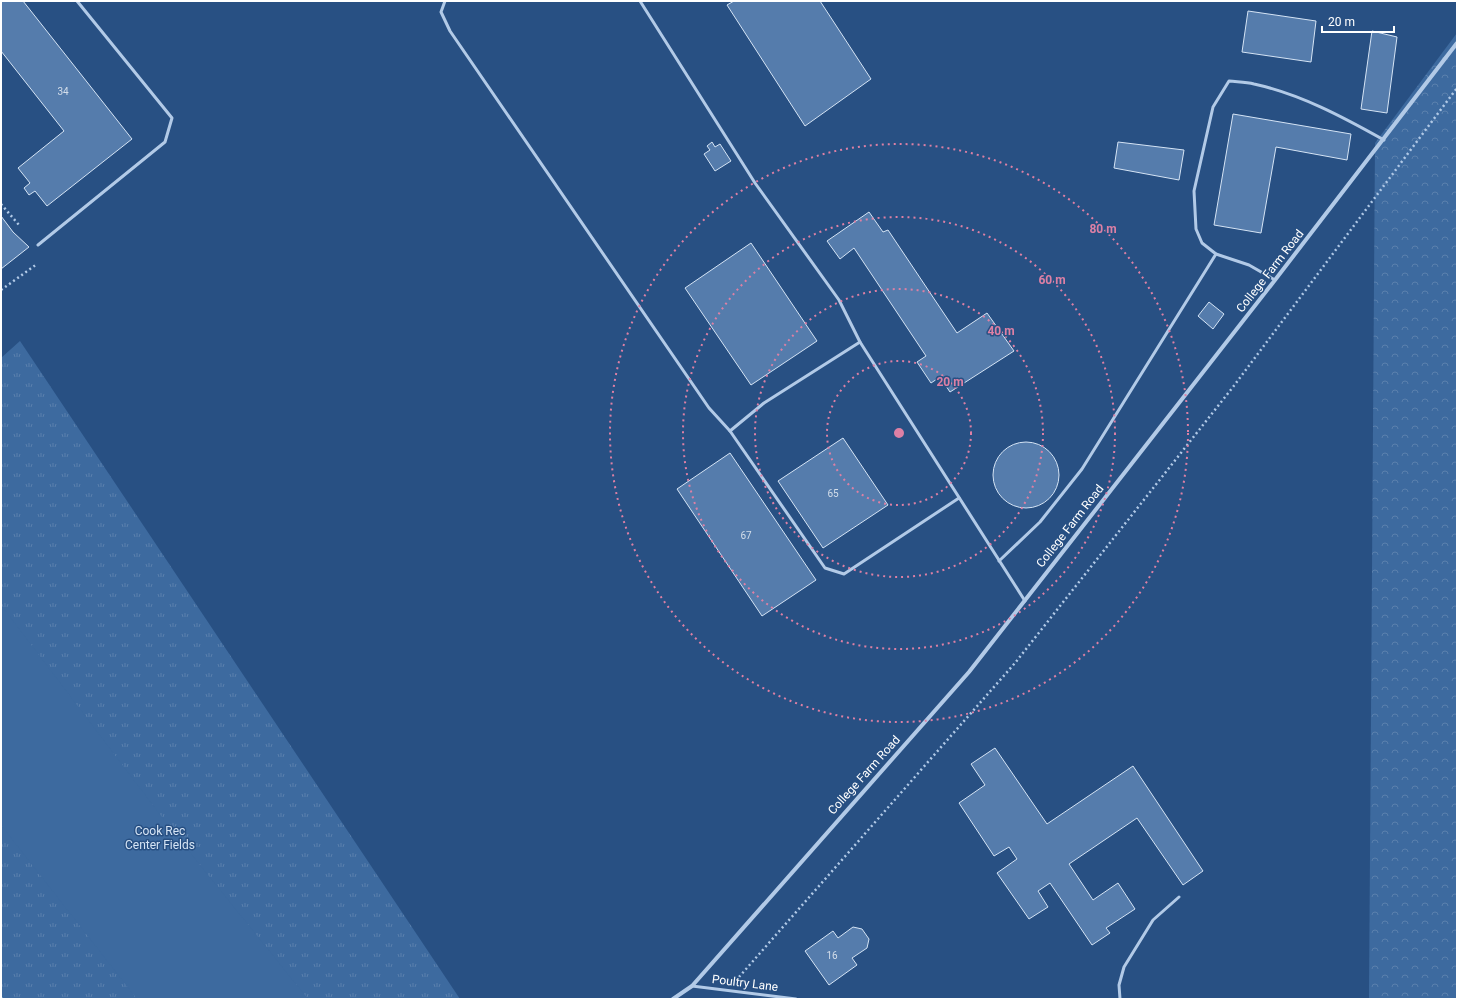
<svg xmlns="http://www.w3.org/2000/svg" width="1458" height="1000" viewBox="0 0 1458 1000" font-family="Roboto,sans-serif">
  <defs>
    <pattern id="forest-crowns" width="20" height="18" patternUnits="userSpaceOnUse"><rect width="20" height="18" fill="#3d6a9f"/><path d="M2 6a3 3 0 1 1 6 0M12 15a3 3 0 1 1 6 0" fill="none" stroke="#5a80ad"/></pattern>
    <pattern id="park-tufts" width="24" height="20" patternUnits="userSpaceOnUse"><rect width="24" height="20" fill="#3d6a9f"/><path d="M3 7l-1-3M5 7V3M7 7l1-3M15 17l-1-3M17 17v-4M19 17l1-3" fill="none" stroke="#5a80ad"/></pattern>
  </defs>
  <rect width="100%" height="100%" fill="#285083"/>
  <!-- forest -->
  <polygon fill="url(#forest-crowns)" points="1457,33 1457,999 1369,999 1375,143"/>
  <!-- park -->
  <polygon fill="url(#park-tufts)" points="20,341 460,999 1,999 1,358"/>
  <!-- garden -->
  <polygon fill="#3d6a9f" points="1,605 171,829 308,999 137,999 1,825"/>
  <!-- building -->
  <g fill="#557cac" stroke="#d5e4f5">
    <polygon points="2,1 23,1 132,139 47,206 35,191 29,195 24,188 30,183 18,168 64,131 1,51 1,2"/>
    <polygon points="734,1 820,1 871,79 805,126 727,5"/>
    <polygon points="1248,11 1316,21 1311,62 1242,52"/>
    <polygon points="1372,31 1397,37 1387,113 1361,109"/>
    <polygon points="1233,114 1351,134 1347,160 1276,147 1261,233 1214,225"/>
    <polygon points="712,142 715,147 720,144 731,161 715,171 704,154 710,150 707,146"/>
    <polygon points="1118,142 1184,150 1179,180 1114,168"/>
    <polygon points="869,212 883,232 888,230 957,333 987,313 1014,351 950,392 940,377 931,383 917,362 926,356 854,248 840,259 827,241"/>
    <polygon points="1,216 13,232 29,247 1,269"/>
    <polygon points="751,243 817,341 751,385 685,288"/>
    <polygon points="1209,302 1224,314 1213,329 1198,316"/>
    <polygon points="843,438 888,505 823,548 778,481"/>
    <circle cx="1026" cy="475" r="33"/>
    <polygon points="730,453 816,580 762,616 677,489"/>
    <polygon points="995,748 1047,824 1133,766 1203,871 1183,885 1137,818 1069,864 1093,900 1118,883 1135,909 1106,928 1110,933 1092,945 1050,883 1038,891 1048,907 1029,919 997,873 1017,859 1009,847 994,856 959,803 985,785 971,764"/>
    <polygon points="853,927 862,929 869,939 867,948 852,958 857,965 829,985 805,951 833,931 838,938"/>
  </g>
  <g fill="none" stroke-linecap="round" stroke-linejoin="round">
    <!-- path -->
    <g stroke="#b2cae7" stroke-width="2.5" stroke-dasharray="2 3" stroke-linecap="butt">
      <polyline points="1,204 19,225"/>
      <polyline points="1,290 37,264"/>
      <polyline points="739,977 1015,663 1233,387 1457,88"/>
      <polyline points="1,998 2,999"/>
    </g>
    <!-- lane -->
    <g stroke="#b2cae7" stroke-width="3">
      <polyline points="445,1 441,12 450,31 709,408 730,431 825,568 844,574 959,498"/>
      <polyline points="640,1 755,183 839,300 860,342 1025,601"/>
      <polyline points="38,245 165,142 172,118 77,1"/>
      <path d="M1275 280 1249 265 1216 254 1202 243 1196 229 1194 191 1213 107 1229 81C1237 82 1246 82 1254 84 1300 94 1343 117 1384 140"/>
      <polyline points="730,431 764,403 860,342"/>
      <polyline points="999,561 1040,522 1082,469 1216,254"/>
      <polyline points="692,986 796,999"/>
      <polyline points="1120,999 1119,985 1124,967 1153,920 1179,897"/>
    </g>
    <!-- street -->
    <polyline stroke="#b2cae7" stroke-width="4" points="673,999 692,986 969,672 1275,280 1457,43"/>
  </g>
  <!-- distance rings -->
  <g fill="none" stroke="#dd80a5" stroke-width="2" stroke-dasharray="2 4">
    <circle cx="899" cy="433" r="72"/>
    <circle cx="899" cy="433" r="144"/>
    <circle cx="899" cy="433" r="216"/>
    <circle cx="899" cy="433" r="289"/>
  </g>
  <g text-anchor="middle" stroke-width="3" stroke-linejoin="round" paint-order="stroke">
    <!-- number labels -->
    <g font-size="10" fill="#d4deea">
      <text x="63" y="95">34</text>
      <text x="833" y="497">65</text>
      <text x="746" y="539">67</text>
      <text x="832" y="959">16</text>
    </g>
    <!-- street labels -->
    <g font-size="12" fill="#fff" stroke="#285083">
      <text transform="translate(1270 271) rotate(-52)" y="4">College Farm Road</text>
      <text transform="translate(1070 526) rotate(-52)" y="4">College Farm Road</text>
      <text transform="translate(864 775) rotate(-48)" y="4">College Farm Road</text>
      <text transform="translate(745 983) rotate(7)" y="4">Poultry Lane</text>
    </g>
    <!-- park labels -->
    <g font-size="12" fill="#d5e4f5" stroke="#285083">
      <text x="160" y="835">Cook Rec<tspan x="160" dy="14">Center Fields</tspan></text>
    </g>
  </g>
  <circle cx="899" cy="433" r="6" fill="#dd80a5" stroke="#285083" stroke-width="2"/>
  <g font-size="12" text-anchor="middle" font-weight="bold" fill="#dd80a5" stroke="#285083" stroke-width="3" stroke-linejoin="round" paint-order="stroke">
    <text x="1103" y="233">80 m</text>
    <text x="1052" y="284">60 m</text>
    <text x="1001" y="335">40 m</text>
    <text x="950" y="386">20 m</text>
  </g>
  <!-- border -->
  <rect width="1458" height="1000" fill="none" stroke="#ffffff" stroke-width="4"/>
  <!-- scale -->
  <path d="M1322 26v6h72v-6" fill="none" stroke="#ffffff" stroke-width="2"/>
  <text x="1328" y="26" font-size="12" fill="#ffffff" stroke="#285083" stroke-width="3" paint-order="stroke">20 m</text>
</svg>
